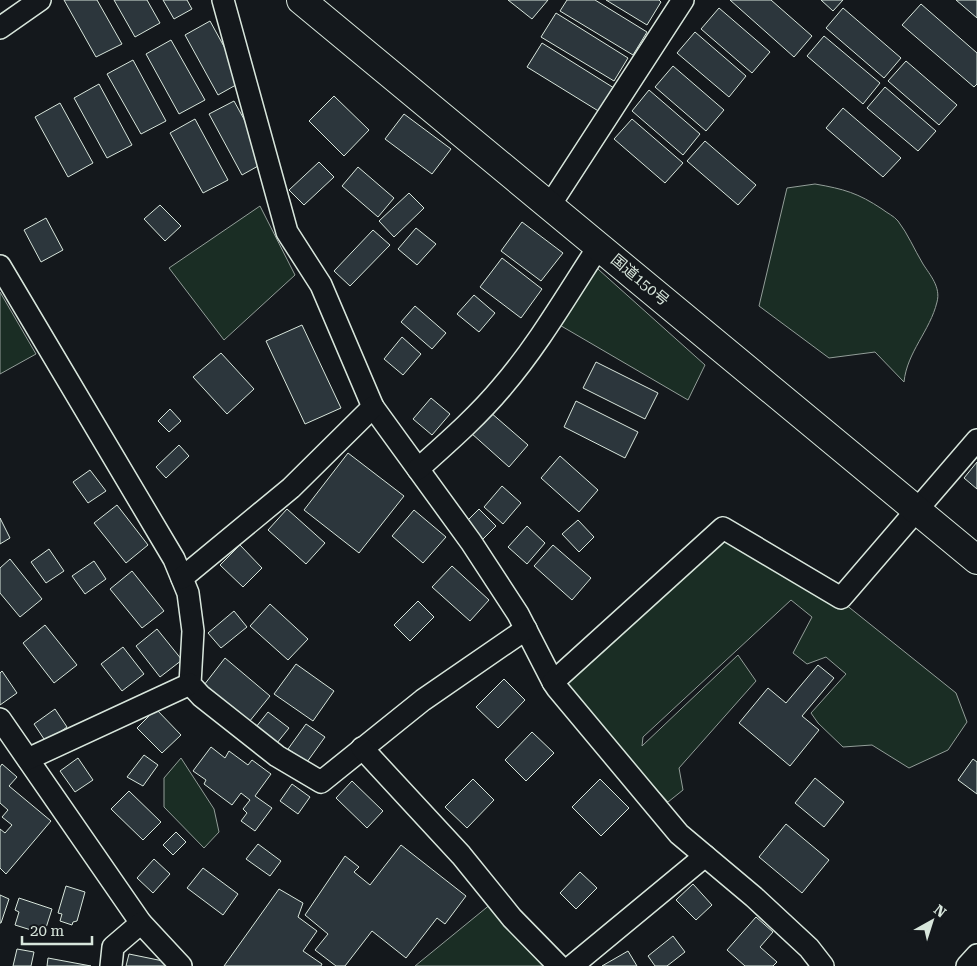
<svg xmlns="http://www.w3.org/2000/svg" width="977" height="966" viewBox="0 0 977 966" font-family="'Roboto Serif','Noto Sans JP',serif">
  <rect width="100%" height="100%" fill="#14181c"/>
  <!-- green -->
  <g fill="#1a2d24" stroke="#939e99">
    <path d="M815 184C844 189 858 193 882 209 887 213 894 216 898 221 908 234 914 249 923 264 930 275 941 287 937 302 930 331 907 352 904 382L875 352 829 358 759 306 787 188Z"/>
    <polygon points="260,206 295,275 224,340 169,268"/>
    <polygon points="589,261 705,365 688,400 551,320"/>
    <polygon points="0,292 36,354 0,374"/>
    <polygon points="723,528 830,592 956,693 967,722 948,750 909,768 872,745 843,747 818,723 811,713 846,674 826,657 807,664 793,653 812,617 791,600 643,737 642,746 738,655 756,681 679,768 683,790 668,802 629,759 557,688"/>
    <polygon points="181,758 214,809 219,832 204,848 164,807 164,778"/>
    <polygon points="497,899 551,966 415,966"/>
  </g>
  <!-- building -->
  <g fill="#2c363c" stroke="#d8e6dc">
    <polygon points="64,0 97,0 122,44 96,57"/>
    <polygon points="114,0 147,0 160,23 135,37"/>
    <polygon points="163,0 187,0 192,9 174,19"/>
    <polygon points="508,0 548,0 532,19"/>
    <polygon points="567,0 595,0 647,32 633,55 560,11"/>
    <polygon points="606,0 659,0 661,2 647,25"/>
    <polygon points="730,0 771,0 812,36 794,57"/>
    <polygon points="821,0 843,0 833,11"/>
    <polygon points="956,0 977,0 977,18"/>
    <polygon points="921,4 977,53 977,84 974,87 902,25"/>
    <polygon points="719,8 770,52 752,73 701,29"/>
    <polygon points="843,8 901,58 884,78 826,28"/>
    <polygon points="556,13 628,58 614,81 541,37"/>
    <polygon points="210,21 243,81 218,95 185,35"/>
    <polygon points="695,32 746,76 729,97 677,53"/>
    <polygon points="824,36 880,83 863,104 807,56"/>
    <polygon points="171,40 205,100 179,114 146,54"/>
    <polygon points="542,43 614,88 600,112 527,67"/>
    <polygon points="133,60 166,121 141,134 107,74"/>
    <polygon points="906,61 957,105 939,125 888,81"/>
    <polygon points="673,66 724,110 706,131 655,87"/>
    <polygon points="99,84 132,145 107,158 74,98"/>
    <polygon points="885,87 936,131 918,151 867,108"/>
    <polygon points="649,90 700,134 683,155 632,111"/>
    <polygon points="334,96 369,130 344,156 309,121"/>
    <polygon points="234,101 267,161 242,175 209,114"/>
    <polygon points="60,103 93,163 68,177 35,117"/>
    <polygon points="843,108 901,158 883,177 826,128"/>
    <polygon points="404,114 451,149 432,174 385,139"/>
    <polygon points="195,119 228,180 203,193 170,133"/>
    <polygon points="632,119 683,163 665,183 614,139"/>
    <polygon points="705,141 756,185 738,205 687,161"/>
    <polygon points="319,162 334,177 304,205 289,190"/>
    <polygon points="358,167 394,198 378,217 342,186"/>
    <polygon points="409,193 424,208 394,237 379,221"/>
    <polygon points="160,205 181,226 165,241 144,219"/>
    <polygon points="46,218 63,250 41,262 24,230"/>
    <polygon points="522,222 563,253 541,281 501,251"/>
    <polygon points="416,228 436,244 417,265 398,249"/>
    <polygon points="373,230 390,245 350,286 334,271"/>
    <polygon points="502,258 542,289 521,318 480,287"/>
    <polygon points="474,295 495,313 479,332 457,314"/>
    <polygon points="415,306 446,333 432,349 401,322"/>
    <polygon points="302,325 341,408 305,424 266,341"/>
    <polygon points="402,337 421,354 403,375 384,359"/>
    <polygon points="221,353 254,389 227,414 193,377"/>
    <polygon points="596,362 658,393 645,419 583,388"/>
    <polygon points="431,398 450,414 432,435 413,419"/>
    <polygon points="576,401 638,432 625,458 564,427"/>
    <polygon points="170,409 181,421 169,432 158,421"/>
    <polygon points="490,412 528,445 509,467 471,433"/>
    <polygon points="179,445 189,456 166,478 156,467"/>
    <polygon points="348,453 404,496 359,553 304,510"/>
    <polygon points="560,456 598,490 579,512 541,478"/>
    <polygon points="977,462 977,489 964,478"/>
    <polygon points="90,470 106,491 88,503 73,482"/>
    <polygon points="502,486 521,503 503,524 484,507"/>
    <polygon points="117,505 148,545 126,563 94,523"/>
    <polygon points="287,509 325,543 306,564 268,530"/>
    <polygon points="479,509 496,526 481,541 464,524"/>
    <polygon points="414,510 446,537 423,563 392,536"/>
    <polygon points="0,518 10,538 0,544"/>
    <polygon points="578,520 594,537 579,552 562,534"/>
    <polygon points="527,526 545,543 527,564 508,547"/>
    <polygon points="240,545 262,568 243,587 220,565"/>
    <polygon points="553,545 591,578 572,600 534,566"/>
    <polygon points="49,549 64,571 46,583 31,562"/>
    <polygon points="10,559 42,599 20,617 0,593 0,568"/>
    <polygon points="94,561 106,579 85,594 72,576"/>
    <polygon points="452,566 489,600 470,621 432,587"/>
    <polygon points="132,571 164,611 142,628 110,589"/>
    <polygon points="418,601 434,617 410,641 394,625"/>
    <polygon points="270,604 308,639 288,660 250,626"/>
    <polygon points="234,611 247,627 221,648 208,633"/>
    <polygon points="45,625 77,665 54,683 23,643"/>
    <polygon points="157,629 182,660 160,677 136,646"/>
    <polygon points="123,647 144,674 122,691 101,664"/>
    <polygon points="225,658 270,696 249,722 204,685"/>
    <polygon points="296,664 334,691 313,721 274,694"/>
    <polygon points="818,665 834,678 802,716 819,730 790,766 739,723 768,688 786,703"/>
    <polygon points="2,671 17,693 0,705 0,673"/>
    <polygon points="504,679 525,700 498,728 476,707"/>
    <polygon points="55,709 67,727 46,742 34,724"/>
    <polygon points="156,709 181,735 162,753 137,728"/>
    <polygon points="268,712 289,728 277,743 256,727"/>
    <polygon points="306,724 325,737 307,762 288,749"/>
    <polygon points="532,732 554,753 526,781 505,760"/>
    <polygon points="211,747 225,758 229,751 248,765 252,760 271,774 255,796 272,808 255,831 241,821 247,813 243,809 250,800 241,793 232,805 204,784 206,780 193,771"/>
    <polygon points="144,755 158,765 143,786 127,777"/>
    <polygon points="78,758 93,780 75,792 60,771"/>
    <polygon points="973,759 977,762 977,794 958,780"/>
    <polygon points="2,764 17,777 9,786 51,821 6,874 0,868 0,829 5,833 12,825 2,817 8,810 0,803 0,767"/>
    <polygon points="815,778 844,802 824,827 795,803"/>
    <polygon points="473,779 494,800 467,828 445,807"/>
    <polygon points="600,779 629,808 601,836 572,807"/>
    <polygon points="352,781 383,811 367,828 336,798"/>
    <polygon points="292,784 310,797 298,814 280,801"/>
    <polygon points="129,791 161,822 143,840 111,809"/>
    <polygon points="786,824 829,860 802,893 759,857"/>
    <polygon points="176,832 186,842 173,855 163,845"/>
    <polygon points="258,844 281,861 270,876 246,859"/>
    <polygon points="401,845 466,896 445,924 437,918 406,958 372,931 345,966 336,966 315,950 328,934 305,915 345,856 359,867 354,872 370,885"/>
    <polygon points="154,859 170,874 153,893 137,878"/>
    <polygon points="203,868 238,894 223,915 187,888"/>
    <polygon points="580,872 597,888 576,909 560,893"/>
    <polygon points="693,884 712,905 696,920 676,900"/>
    <polygon points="66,886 85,892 77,921 73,922 72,925 60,921 62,914 58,913"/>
    <polygon points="279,889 303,903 298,917 317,931 303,951 322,964 321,966 224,966"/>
    <polygon points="0,895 9,899 1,923 0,923"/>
    <polygon points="19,898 52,909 44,934 15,925 19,912 15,910"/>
    <polygon points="756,917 773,932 760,947 777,962 773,966 745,966 727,950"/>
    <polygon points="673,936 685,952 667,966 655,966 648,956"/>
    <polygon points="17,949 34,952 31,966 13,966"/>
    <polygon points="628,951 637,966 602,966"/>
    <polygon points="129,954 168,962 167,966 126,966"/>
    <polygon points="48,958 91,966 47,966"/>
  </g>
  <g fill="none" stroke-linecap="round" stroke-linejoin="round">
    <!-- street casing -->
    <g stroke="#d8e6dc" stroke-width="24">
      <g id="street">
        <polyline points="223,0 287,232 321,285 373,407 471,542 518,614 553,682 557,688 679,834 754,897 809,948 823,966"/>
        <polyline points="0,28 40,0"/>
        <polyline points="550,205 683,0"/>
        <polyline points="0,266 174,559 188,593 193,631 190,684 201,696 277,756 321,782 423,700 526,629"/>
        <path d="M418 469C447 443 477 417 502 387 539 344 568 293 599 246"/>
        <polyline points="182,578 291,488 373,407"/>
        <polyline points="553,682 723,528 841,598 977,440"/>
        <polyline points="0,719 141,923 181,966"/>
        <polyline points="362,748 461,855 512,918 559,966"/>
        <polyline points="28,759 190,684"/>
        <polyline points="111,966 113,947 141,923"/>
        <polyline points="572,966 705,856"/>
        <polyline points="967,966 977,955"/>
      </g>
    </g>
    <!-- highway casing -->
    <g stroke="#d8e6dc" stroke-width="30">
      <polyline id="highway" points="301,0 977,560"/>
    </g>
    <!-- street -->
    <use href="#street" stroke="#14181c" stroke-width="21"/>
    <!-- highway -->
    <use href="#highway" stroke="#14181c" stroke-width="28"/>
  </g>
  <g text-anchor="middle" stroke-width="4" stroke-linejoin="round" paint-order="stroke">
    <!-- street labels -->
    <g font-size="15" fill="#d8e6dc" stroke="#14181c">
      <text transform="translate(640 280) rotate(40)" y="5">国道150号</text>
    </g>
  </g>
  <!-- north arrow -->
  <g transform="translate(932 921) rotate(39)" stroke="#14181c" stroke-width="4" paint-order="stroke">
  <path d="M0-4L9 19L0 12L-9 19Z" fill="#d8e6dc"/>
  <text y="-8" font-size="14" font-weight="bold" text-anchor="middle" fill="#d8e6dc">N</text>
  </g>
  <!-- scale -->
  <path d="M22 936v8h70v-8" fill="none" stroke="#d8e6dc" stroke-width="2.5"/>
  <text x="30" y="936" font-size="15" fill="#d8e6dc" stroke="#14181c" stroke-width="4" paint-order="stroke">20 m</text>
</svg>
